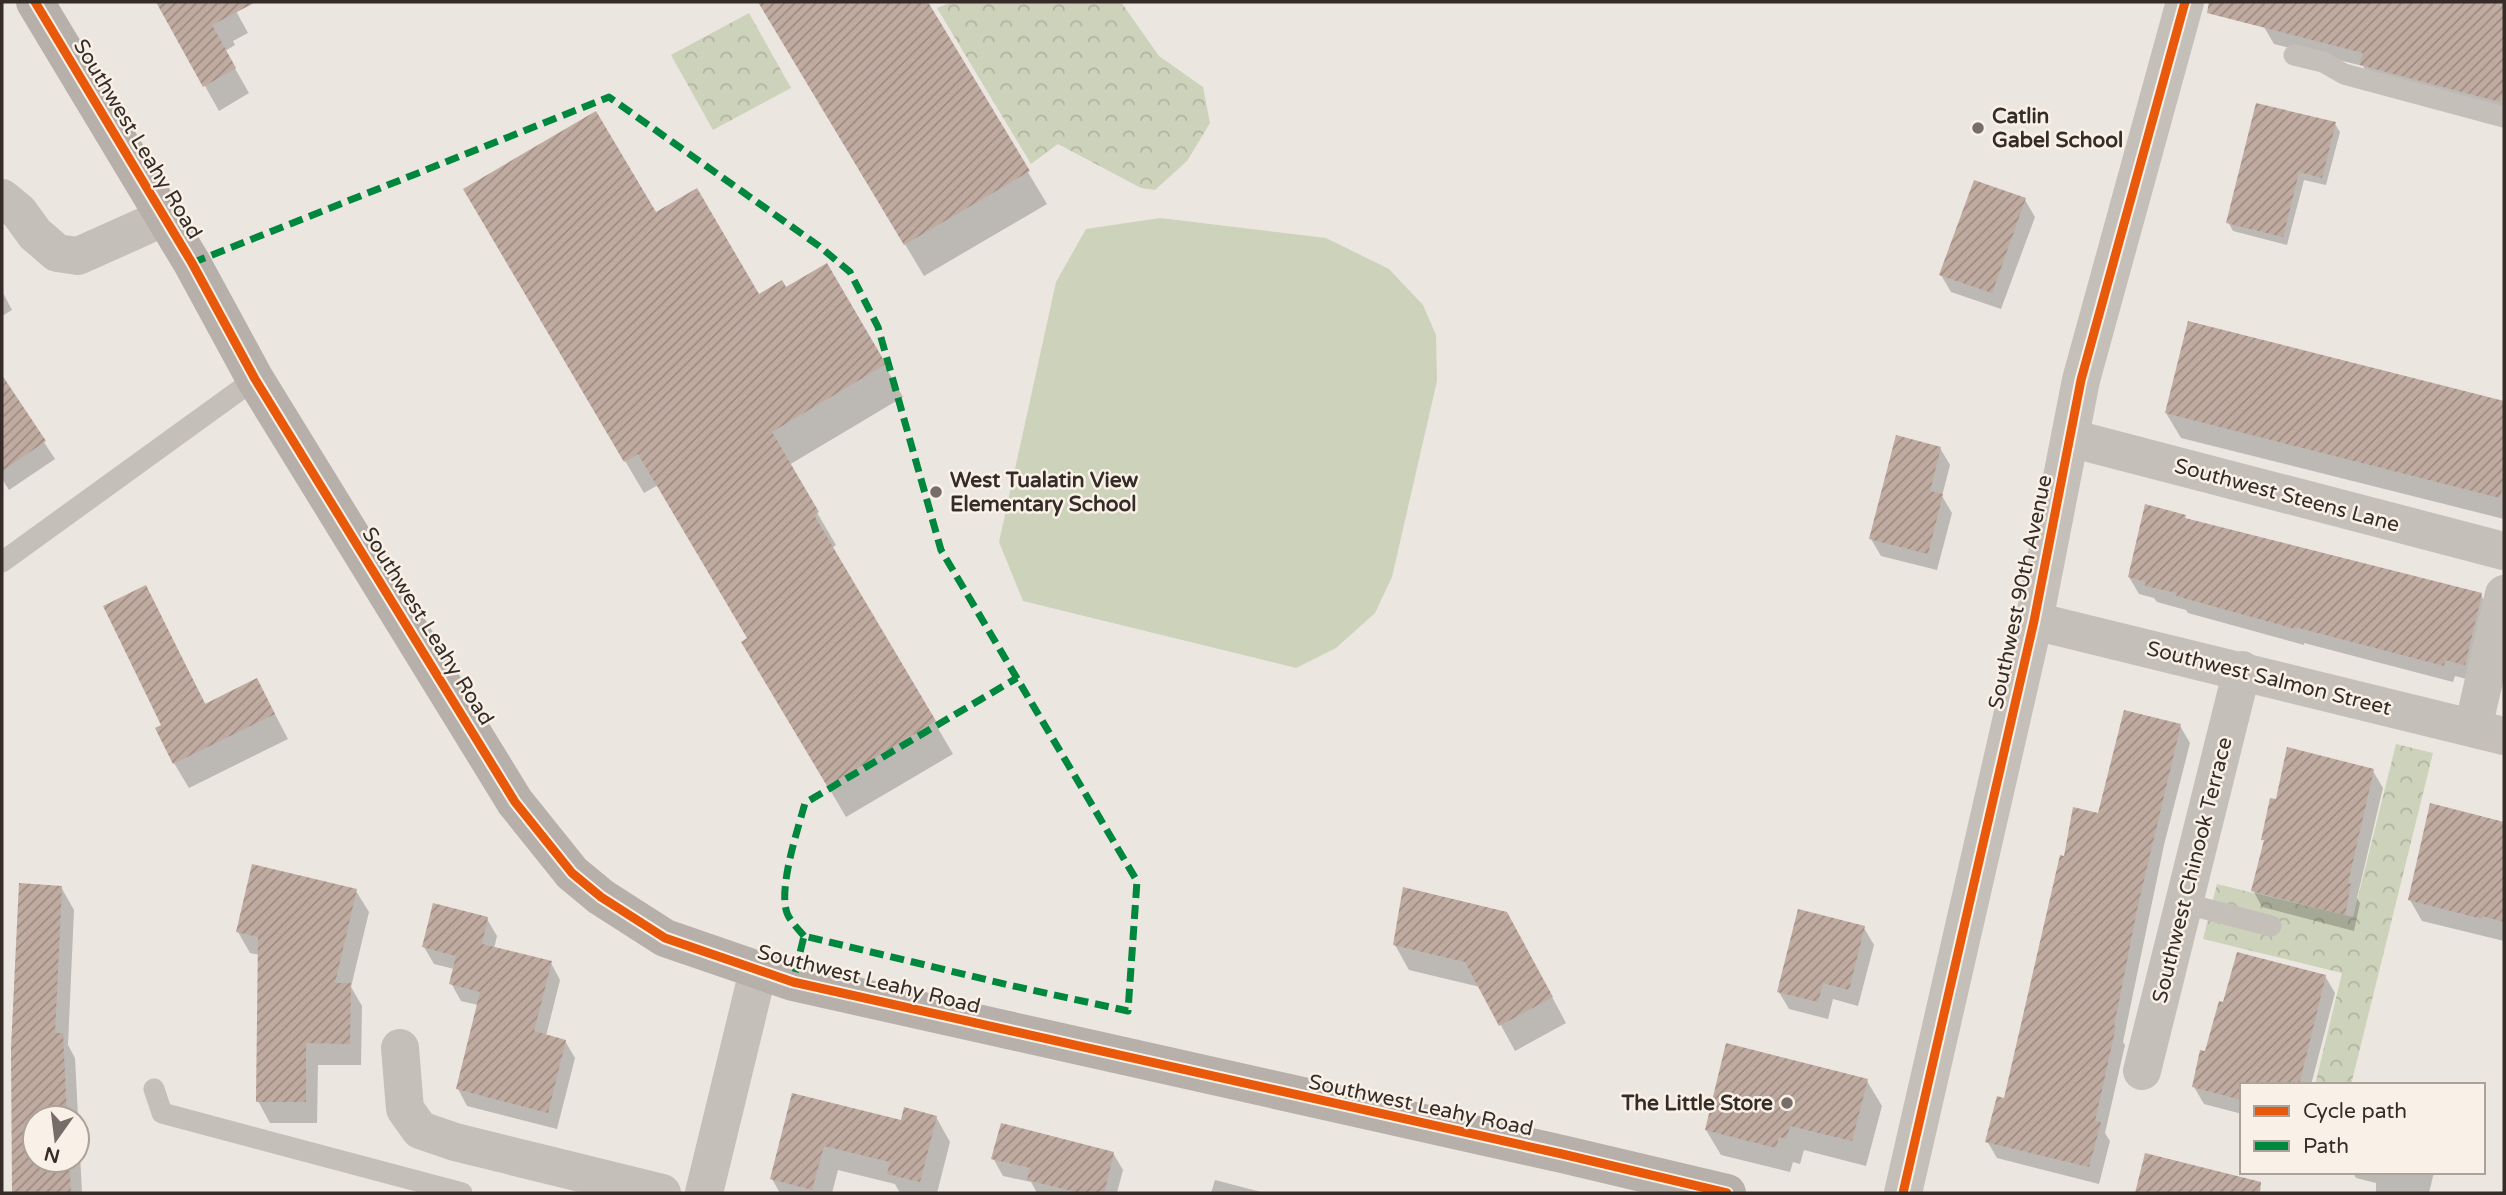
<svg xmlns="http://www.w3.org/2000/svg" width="2506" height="1195" viewBox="0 0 2506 1195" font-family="'Varela Round',sans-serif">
  <defs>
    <pattern id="forest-crowns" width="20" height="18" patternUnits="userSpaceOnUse" patternTransform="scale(1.75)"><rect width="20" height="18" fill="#cdd2ba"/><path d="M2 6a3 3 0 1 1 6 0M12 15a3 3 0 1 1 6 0" fill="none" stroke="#b1b4a0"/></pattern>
    <pattern id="building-hatch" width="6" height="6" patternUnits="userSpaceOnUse" patternTransform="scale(1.75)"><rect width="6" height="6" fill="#c0aba1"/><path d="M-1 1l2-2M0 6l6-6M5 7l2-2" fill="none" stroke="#9d8b83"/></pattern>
  </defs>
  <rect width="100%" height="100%" fill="#ece6e0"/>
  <!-- grass -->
  <polygon fill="#cdd2ba" points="1160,218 1326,238 1389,269 1423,305 1436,335 1437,381 1392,577 1375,613 1336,648 1296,668 1023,601 999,542 1056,282 1086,229"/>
  <!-- forest -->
  <g fill="url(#forest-crowns)">
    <polygon points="952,2 1121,2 1159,56 1203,87 1210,123 1187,161 1155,190 1141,188 1058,144 1031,164 937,8"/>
    <polygon points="749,13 791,88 713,130 671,55"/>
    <polygon points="2396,744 2433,753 2351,1085 2315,1085 2342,973 2203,939 2217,884 2353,917"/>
  </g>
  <!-- shadow -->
  <g fill="#0003" fill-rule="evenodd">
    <polygon points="158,2 231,2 248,33 233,41 235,45 225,51 249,93 219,111"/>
    <polygon points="760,2 926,2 1047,204 924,276"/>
    <polygon points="2270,2 2504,2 2504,117 2372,82 2363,66 2274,44 2264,27"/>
    <polygon points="2335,124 2340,132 2326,185 2304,180 2287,245 2233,231 2228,222"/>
    <polygon points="465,190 655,215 759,296 786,289 826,265 903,397 789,465 836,545 832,548 953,754 846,817 762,674 749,639 658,485 644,493"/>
    <polygon points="2025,200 2035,217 2001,309 1951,292 1941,275"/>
    <polygon points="2,291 12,310 2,316"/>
    <polygon points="2189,323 2504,402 2504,519 2181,438 2166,413"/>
    <polygon points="12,393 55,459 9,490 2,479 2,400"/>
    <polygon points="1940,448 1950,465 1942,496 1952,513 1937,570 1881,556 1871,539"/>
    <polygon points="2184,516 2187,520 2481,595 2490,612 2474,681 2455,676 2453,682 2304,643 2304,645 2188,613 2186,610 2157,602 2154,598 2139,594 2129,577"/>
    <polygon points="146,587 206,705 257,680 288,739 189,788 174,763 164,725"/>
    <polygon points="2180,726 2190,743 2164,845 2123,1042 2125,1045 2105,1133 2110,1141 2099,1184 1997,1158 1987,1141 2006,1100 2065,859 2099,815"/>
    <polygon points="2373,771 2383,788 2357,898 2360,903 2354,931 2262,907 2253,890 2265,843 2263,839 2277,801"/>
    <polygon points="2432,805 2504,823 2504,941 2422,921 2410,900"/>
    <path d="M61 887 74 910 68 1045 75 1058 82 1193H14L13 1048ZM35 1118H77V1160H35Z"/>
    <polygon points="356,891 369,912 351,987 362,1006 361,1065 318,1065 317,1123 270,1123 258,1101 260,955 250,953 238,932"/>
    <polygon points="487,919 497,936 494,949 551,963 560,980 546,1036 565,1041 575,1058 557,1129 467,1106 458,1089 478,1005 461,1001 451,983 454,969 434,964 424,947"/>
    <polygon points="1864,928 1874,945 1858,1006 1833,999 1828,1019 1789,1009 1779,992"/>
    <polygon points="1521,939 1566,1023 1515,1051 1480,987 1409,970 1395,945"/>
    <polygon points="2325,976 2335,993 2311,1085 2242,1085 2242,1114 2204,1104 2194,1087"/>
    <polygon points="1867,1081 1882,1106 1866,1166 1804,1150 1800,1164 1793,1162 1790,1172 1721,1155 1706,1130"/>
    <polygon points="793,1095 902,1122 936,1117 950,1142 937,1193 900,1193 895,1184 838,1170 832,1193 780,1193 772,1179"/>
    <polygon points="1113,1153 1123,1170 1117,1193 1037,1193 1031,1182 1003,1176 993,1158"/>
    <polygon points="2353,1172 2434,1172 2429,1193 2376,1193 2376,1183 2356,1178"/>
    <polygon points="1215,1180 1265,1193 1211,1193"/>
  </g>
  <!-- building -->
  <g fill="url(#building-hatch)">
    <polygon points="156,2 256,2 212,25 236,68 203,87"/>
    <polygon points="758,2 928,2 1030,171 904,245"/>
    <polygon points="2209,2 2504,2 2504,87 2500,102 2360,65 2363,53 2207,13"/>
    <polygon points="2256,103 2336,122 2322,178 2299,172 2283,237 2226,223"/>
    <polygon points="596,111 656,212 697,188 759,294 782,280 786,287 827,263 886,364 772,432 819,512 814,515 936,721 827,786 741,642 747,638 638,454 624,462 463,189"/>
    <polygon points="1974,180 2026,198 1992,293 1939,275"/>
    <polygon points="2188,321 2504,401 2504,480 2500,498 2165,413"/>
    <polygon points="2,375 46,441 2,471"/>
    <polygon points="1896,435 1941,447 1930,491 1943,494 1928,554 1869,539"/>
    <polygon points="2145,504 2186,515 2185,518 2482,593 2465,665 2445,660 2444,666 2295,627 2295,629 2176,596 2177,593 2145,586 2146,582 2128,577"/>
    <polygon points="146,585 205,704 257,678 275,714 173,764 155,728 161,725 103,606"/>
    <polygon points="2124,710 2181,724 2138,905 2114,1026 2116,1026 2095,1121 2101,1122 2089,1167 1985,1142 1997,1096 2004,1098 2060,855 2064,856 2073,807 2098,813"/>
    <polygon points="2287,747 2374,769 2348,883 2351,884 2345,915 2251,891 2264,840 2261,840 2270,798 2276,799"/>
    <polygon points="2430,803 2504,822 2504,922 2482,916 2482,919 2408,900"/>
    <polygon points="252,864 357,889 335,983 351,983 350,1044 306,1043 306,1102 256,1102 258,937 236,932"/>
    <polygon points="19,883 62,886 55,1033 63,1033 67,1118 35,1118 35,1160 69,1160 71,1193 12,1193 11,1048"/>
    <polygon points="1403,887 1507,912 1553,997 1499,1026 1465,962 1393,945"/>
    <polygon points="433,903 488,917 482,944 552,961 534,1031 566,1040 548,1113 456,1089 480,992 449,984 456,956 422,947"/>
    <polygon points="1798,909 1865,926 1849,990 1823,983 1818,1002 1777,992"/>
    <polygon points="2237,952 2326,975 2299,1085 2242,1085 2242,1100 2192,1087 2200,1050 2205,1051 2219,1001 2223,1002"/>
    <polygon points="1726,1043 1868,1079 1852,1141 1790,1126 1786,1139 1779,1137 1776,1148 1705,1130"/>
    <polygon points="792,1093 901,1120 904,1107 937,1116 920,1182 887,1174 890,1162 824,1146 812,1190 770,1179"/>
    <polygon points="1001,1123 1114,1152 1104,1193 1080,1193 1027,1180 1030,1168 991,1159"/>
    <polygon points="2145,1153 2261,1182 2260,1193 2135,1193"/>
  </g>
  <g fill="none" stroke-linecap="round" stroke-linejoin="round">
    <!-- lane -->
    <g stroke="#c5bfb9" stroke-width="21">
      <polyline points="2294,55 2323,62 2344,74 2504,117"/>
      <polyline points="2,562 255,379"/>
      <polyline points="2183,903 2271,926"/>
      <polyline points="154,1089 162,1113 462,1193"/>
    </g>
    <!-- street -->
    <g stroke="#c5bfb9" stroke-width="38">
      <polyline points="2,198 19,212 35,234 57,253 78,256 165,217"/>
      <polyline points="2070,438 2504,551"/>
      <polyline points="2034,621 2504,736"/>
      <polyline points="2473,728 2504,594"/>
      <polyline points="400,1048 405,1109 420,1130 455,1142 662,1193"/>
      <polyline points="2142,1071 2242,670"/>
      <polyline points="704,1193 758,971"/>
      <polyline points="1903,1193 2034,621 2081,380 2185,2"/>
    </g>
    <!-- secondary -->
    <polyline stroke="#b6afaa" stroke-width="38" points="35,2 192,263 255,379 515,802 572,873 601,897 665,938 793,982 1562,1154 1727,1193"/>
    <!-- quiet -->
    <g stroke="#00873e" stroke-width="7" stroke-dasharray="14 7" stroke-linecap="butt">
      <polyline points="192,263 609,97 819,246 850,272 878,327 941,550 1137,881 1128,1011 1009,985 804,936 793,982"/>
      <path d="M804 936C799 930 790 921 787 913 778 888 798 829 805 803L1017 678"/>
    </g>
    <!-- cycleway casing -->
    <g stroke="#f9f1e7" stroke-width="13">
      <g id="cycleway">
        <polyline points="35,2 192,263 255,379 515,802 572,873 601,897 665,938 793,982 1562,1154 1727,1193"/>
        <polyline points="1903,1193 2034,621 2081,380 2185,2"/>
      </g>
    </g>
    <!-- cycleway -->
    <use href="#cycleway" stroke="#e8590c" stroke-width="9"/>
  </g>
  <!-- markers -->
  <g fill="#766d68" stroke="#f9f1e7" stroke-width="2.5">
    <circle cx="1978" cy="128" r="7"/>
    <circle cx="936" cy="492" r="7"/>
    <circle cx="1787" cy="1103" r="7"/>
  </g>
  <g text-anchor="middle" stroke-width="5" stroke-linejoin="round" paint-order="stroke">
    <!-- poi labels -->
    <g font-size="21" font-weight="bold" fill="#362c27" stroke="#f9f1e7" text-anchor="start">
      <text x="1992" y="123">Catlin<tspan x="1992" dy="24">Gabel School</tspan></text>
      <text x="950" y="487">West Tualatin View<tspan x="950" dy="24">Elementary School</tspan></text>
      <text x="1773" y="1110" text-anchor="end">The Little Store</text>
    </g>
    <!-- street labels -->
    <g font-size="21" fill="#362c27" stroke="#f9f1e7">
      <text transform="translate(138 139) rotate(59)" y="7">Southwest Leahy Road</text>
      <text transform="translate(2287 495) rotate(15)" y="7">Southwest Steens Lane</text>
      <text transform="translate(2020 592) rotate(-78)" y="7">Southwest 90th Avenue</text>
      <text transform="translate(428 626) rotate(58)" y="7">Southwest Leahy Road</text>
      <text transform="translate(2269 678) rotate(14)" y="7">Southwest Salmon Street</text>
      <text transform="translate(2192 870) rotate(-76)" y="7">Southwest Chinook Terrace</text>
      <text transform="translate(869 979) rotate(14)" y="7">Southwest Leahy Road</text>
      <text transform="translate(1421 1105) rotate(12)" y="7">Southwest Leahy Road</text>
    </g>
  </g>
  <!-- border -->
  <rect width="2506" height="1195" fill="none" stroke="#362c27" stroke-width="7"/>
  <!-- legend -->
  <rect x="2240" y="1083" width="245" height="91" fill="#f9f1e7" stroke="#aba29a" stroke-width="2"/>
  <rect x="2254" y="1106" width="35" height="10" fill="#e8590c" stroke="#aba29a" stroke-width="2"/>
  <text x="2303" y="1118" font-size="21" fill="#362c27">Cycle path</text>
  <rect x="2254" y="1141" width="35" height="10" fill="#00873e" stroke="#aba29a" stroke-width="2"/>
  <text x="2303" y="1153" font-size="21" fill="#362c27">Path</text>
  <!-- north arrow -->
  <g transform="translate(56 1139) rotate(194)"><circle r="33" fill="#f9f1e7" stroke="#aba29a" stroke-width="2"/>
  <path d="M0-5L12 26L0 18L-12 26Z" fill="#766d68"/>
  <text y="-10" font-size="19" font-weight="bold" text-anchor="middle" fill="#362c27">N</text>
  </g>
</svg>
